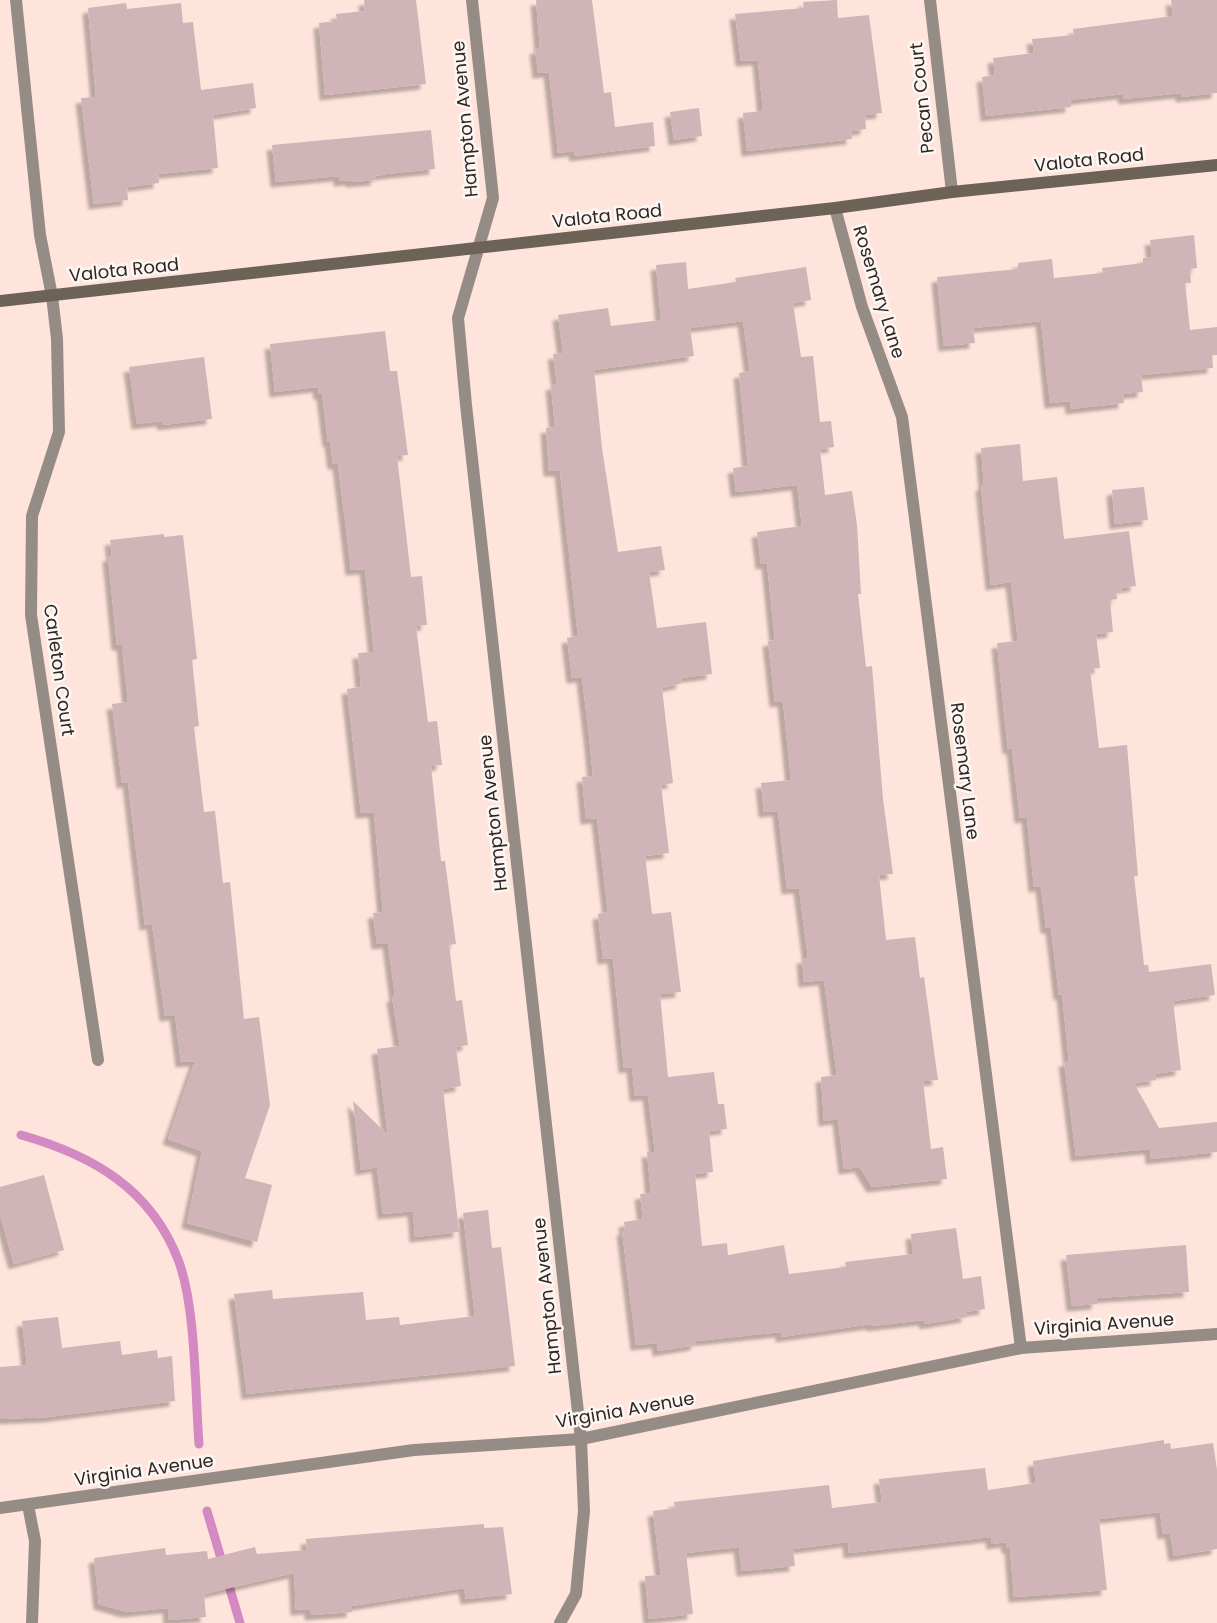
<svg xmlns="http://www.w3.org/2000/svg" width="1217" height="1623" viewBox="0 0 1217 1623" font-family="Poppins,sans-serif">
  <defs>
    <filter id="shadow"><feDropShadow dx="-5.5" dy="5.5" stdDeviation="1.5" flood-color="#0004"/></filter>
  </defs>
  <rect width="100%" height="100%" fill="#ffe4db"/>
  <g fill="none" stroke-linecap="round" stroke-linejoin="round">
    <!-- stream -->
    <g stroke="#d389c1" stroke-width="9">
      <path d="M21 1135C92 1155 152 1189 179 1262 196 1309 195 1392 199 1444"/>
      <polyline points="207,1511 240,1623"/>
    </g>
  </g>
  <!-- building -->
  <g fill="#d0b4b8" filter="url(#shadow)">
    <polygon points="364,0 416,0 426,84 325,95 319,23 337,21 336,14 365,11"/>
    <polygon points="536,0 592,0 604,93 611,92 615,127 653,122 655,146 575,156 574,151 558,153 549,72 538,73 535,49 540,48"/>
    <polygon points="837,0 838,18 869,15 882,113 865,115 866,129 851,131 852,139 747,151 743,113 763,111 758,60 741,61 735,14 804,8 803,2"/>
    <polygon points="1171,0 1217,0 1217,93 1181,97 1181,93 1124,99 1123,94 1070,100 1071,107 986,116 982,77 995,75 993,58 1034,53 1032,39 1074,35 1073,29 1173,16"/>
    <polygon points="126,3 127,9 181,3 183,23 193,22 201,90 253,83 256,108 213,115 218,168 158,174 159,183 127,187 128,200 94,204 81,98 96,97 88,8"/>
    <polygon points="699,108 702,136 674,140 670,112"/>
    <polygon points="431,130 435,169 386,174 376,176 376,180 352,182 351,180 339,181 339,176 276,182 272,145"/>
    <polygon points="1194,235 1197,268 1190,269 1191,283 1185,283 1190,330 1217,327 1217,355 1212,355 1213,368 1141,375 1143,392 1123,394 1124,403 1071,409 1070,401 1050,403 1041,321 973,328 975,343 944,346 937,277 1018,269 1018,263 1052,259 1054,278 1103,273 1102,268 1143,263 1143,258 1152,257 1150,240"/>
    <polygon points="686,262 688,289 736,282 735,278 806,267 811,300 793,303 801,357 813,356 820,422 831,421 834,447 820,449 825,495 852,491 857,525 861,594 858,594 866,667 872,666 883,799 893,874 879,875 886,940 915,937 920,978 924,977 938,1080 923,1081 931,1149 943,1147 947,1179 872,1187 860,1167 844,1169 838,1119 824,1121 821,1077 837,1075 824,980 804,982 802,958 808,958 799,888 787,889 778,811 764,812 761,783 791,780 783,701 775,702 768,641 775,640 767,563 761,564 757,532 802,526 797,485 736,492 733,468 748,466 739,373 750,371 743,321 690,328 694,356 594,370 602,448 618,552 661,546 665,570 649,572 657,628 706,622 712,674 681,678 682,683 662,688 673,783 661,785 669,853 645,856 652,914 671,912 681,992 660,994 668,1077 714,1072 718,1104 724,1104 727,1129 709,1131 713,1172 695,1174 702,1246 727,1243 728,1255 784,1245 789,1274 846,1267 845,1262 913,1254 911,1234 956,1228 963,1279 981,1276 985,1309 966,1312 967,1317 925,1324 924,1320 872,1326 872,1324 781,1337 781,1332 696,1341 696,1345 658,1351 657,1343 636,1345 622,1230 625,1230 624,1222 643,1219 640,1194 651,1193 647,1152 655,1152 648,1095 635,1096 632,1067 624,1068 613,958 603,959 598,914 608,912 597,818 586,819 582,777 593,776 589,735 582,677 572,678 567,638 578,636 560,471 549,471 546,428 555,427 551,385 557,384 553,354 563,353 558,315 608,308 611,326 661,320 656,265"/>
    <polygon points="385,331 390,371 397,371 408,455 397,456 411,577 422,576 427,625 416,626 428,722 437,721 442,765 431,766 441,861 445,861 456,944 449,945 456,1001 462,1000 468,1045 456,1047 461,1086 443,1089 459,1232 415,1237 413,1211 383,1214 377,1167 361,1170 353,1101 388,1135 377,1049 400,1046 392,997 395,996 388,943 377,944 373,913 383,912 374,812 361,813 347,689 361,687 358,653 374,652 365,569 351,570 338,464 333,464 330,441 328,442 322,394 319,394 318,387 275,392 270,344"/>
    <polygon points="204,357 212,419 163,425 162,421 137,424 129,367"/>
    <polygon points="1020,444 1023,481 1057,477 1064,539 1129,531 1136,586 1121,588 1122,593 1116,593 1117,599 1110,600 1113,632 1096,634 1100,668 1090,669 1099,748 1127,745 1138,876 1134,876 1144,965 1148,965 1149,972 1211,964 1215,995 1173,1001 1181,1070 1155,1074 1156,1080 1134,1083 1159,1128 1217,1122 1217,1152 1151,1159 1150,1149 1076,1156 1064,1061 1069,1061 1062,994 1059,995 1051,928 1046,928 1041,886 1034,887 1027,817 1020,818 1012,748 1008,749 1004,712 997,643 1018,641 1011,582 991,585 981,486 984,485 981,448"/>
    <polygon points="1144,487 1148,520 1115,524 1112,490"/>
    <polygon points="164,534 164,537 183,535 197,659 192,660 199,726 194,727 204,812 215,811 223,883 230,882 244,1019 259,1017 270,1105 245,1178 272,1185 257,1242 187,1223 202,1151 168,1139 195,1061 181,1062 175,1015 165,1016 152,924 145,925 128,782 122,783 112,704 128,702 122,645 117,645 108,556 112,556 110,540"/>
    <polygon points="44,1175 64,1250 14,1264 0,1214 0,1187"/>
    <polygon points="488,1210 492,1248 501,1247 515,1366 247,1394 234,1294 272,1290 273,1299 363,1292 366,1320 399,1317 400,1325 475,1316 463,1213"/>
    <polygon points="1186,1245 1189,1292 1097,1298 1097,1304 1072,1306 1066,1255"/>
    <polygon points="58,1317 62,1348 120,1341 122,1355 157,1350 158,1358 172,1356 175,1401 48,1417 0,1419 0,1367 27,1365 22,1321"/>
    <polygon points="1164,1440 1164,1444 1170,1443 1171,1449 1213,1443 1217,1470 1217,1549 1174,1556 1170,1533 1163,1534 1160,1512 1099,1519 1107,1590 1014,1597 1010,1548 1007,1548 1006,1542 992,1544 991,1537 849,1553 848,1542 793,1549 795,1566 742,1571 739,1547 686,1553 693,1614 649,1619 645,1576 661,1575 653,1511 675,1508 674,1502 829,1485 832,1508 882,1502 879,1479 985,1468 988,1490 1036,1483 1033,1461"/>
    <polygon points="484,1524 484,1528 503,1527 512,1594 466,1599 464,1588 352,1606 352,1612 310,1615 310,1609 296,1610 294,1573 204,1594 206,1617 169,1620 168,1608 127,1612 99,1604 94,1558 165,1548 166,1555 207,1551 208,1559 255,1547 257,1554 307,1550 306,1539"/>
  </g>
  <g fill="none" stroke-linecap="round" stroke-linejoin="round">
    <!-- street -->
    <g stroke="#958d85" stroke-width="12">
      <polyline points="16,0 40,235 52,296 57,339 59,432 32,516 31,615 98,1060"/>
      <polyline points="472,0 493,198 458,318 466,405 581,1439 584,1511 576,1594 560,1623"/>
      <polyline points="930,0 952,192"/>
      <polyline points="835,208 862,307 902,417 1021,1348"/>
      <polyline points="28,1505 35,1541 32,1623"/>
      <polyline points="0,1508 414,1450 581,1439 1021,1348 1217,1334"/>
    </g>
    <!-- secondary -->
    <polyline stroke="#6c6256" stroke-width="12" points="0,301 835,208 952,192 1217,165"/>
  </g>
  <g text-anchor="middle" stroke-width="5" stroke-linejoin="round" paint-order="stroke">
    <!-- street labels -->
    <g font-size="18" fill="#302622" stroke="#fcf7f5">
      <text transform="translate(922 98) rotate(-96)" y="6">Pecan Court</text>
      <text transform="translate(465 119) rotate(-95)" y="6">Hampton Avenue</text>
      <text transform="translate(1089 160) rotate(-6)" y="6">Valota Road</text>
      <text transform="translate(607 216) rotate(-6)" y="6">Valota Road</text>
      <text transform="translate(124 270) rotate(-6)" y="6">Valota Road</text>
      <text transform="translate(879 292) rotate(73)" y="6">Rosemary Lane</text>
      <text transform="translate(59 670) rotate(82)" y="6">Carleton Court</text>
      <text transform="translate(965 771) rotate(83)" y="6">Rosemary Lane</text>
      <text transform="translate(493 813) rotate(-96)" y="6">Hampton Avenue</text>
      <text transform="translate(547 1296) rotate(-96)" y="6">Hampton Avenue</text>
      <text transform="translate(1104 1324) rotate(-4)" y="6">Virginia Avenue</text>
      <text transform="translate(625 1410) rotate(-10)" y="6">Virginia Avenue</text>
      <text transform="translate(144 1470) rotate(-8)" y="6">Virginia Avenue</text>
    </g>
  </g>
</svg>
